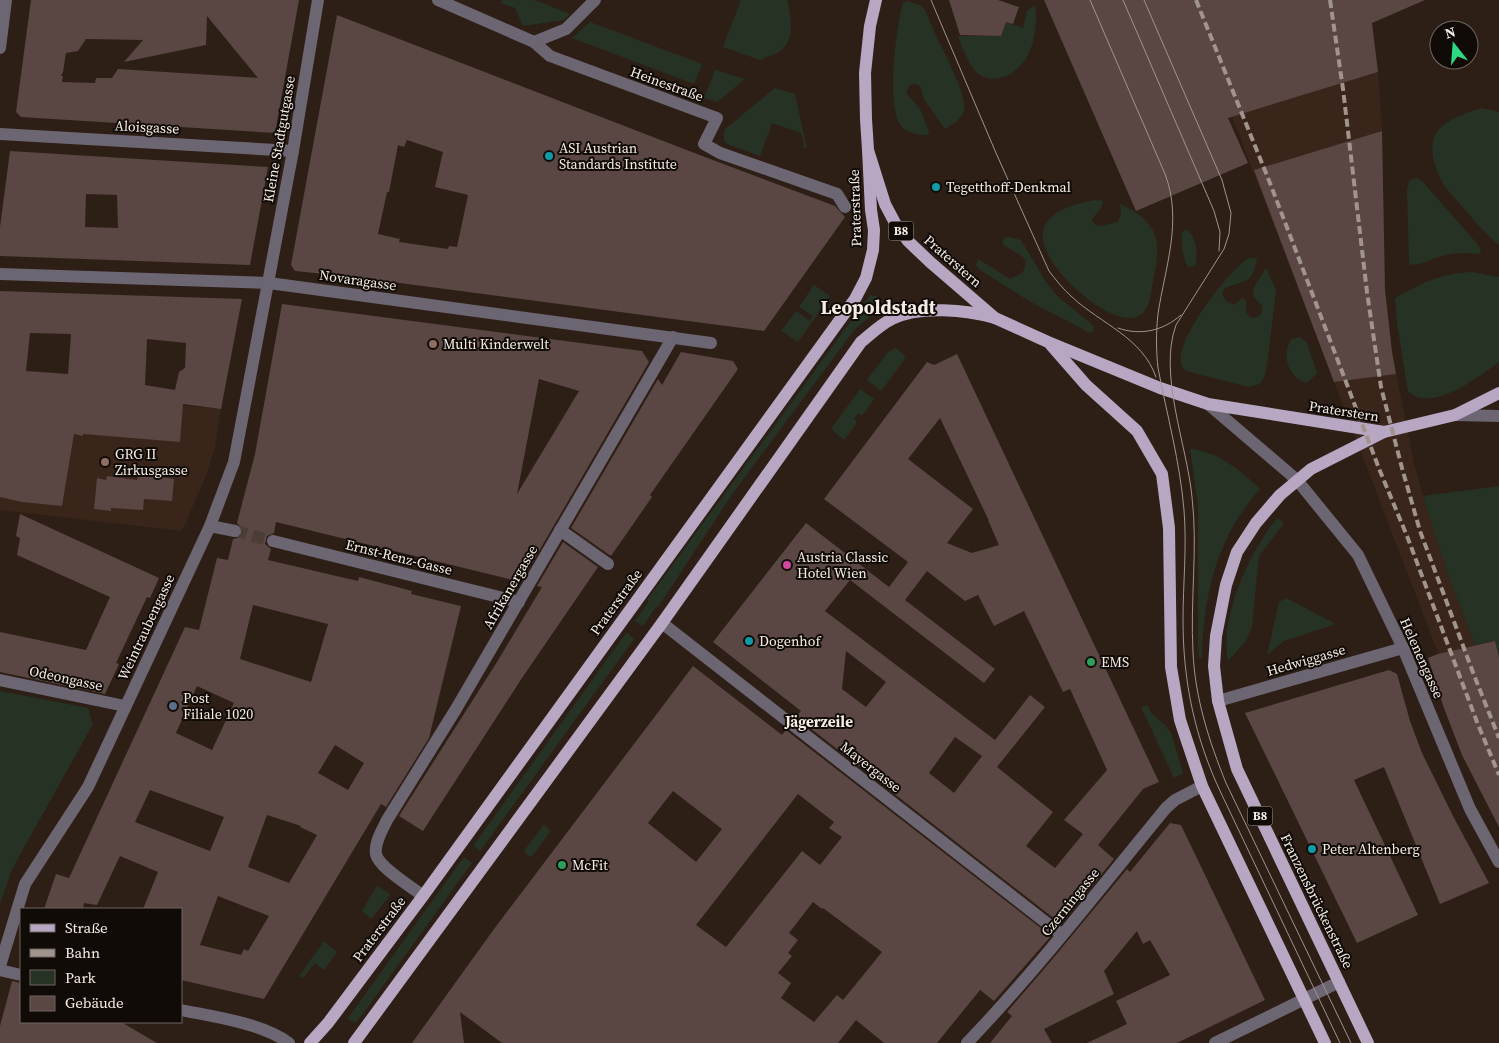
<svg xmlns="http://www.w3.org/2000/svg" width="1499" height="1043" viewBox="0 0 1499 1043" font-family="'Source Serif 4',serif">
  <rect width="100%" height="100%" fill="#2d1f16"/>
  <!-- built -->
  <g fill="#392519">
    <polygon points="1378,72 1382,131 1385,286 1392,352 1414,463 1423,496 1447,572 1475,645 1495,641 1499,657 1499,827 1462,755 1444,708 1428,658 1438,653 1232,116"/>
    <polygon points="0,389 221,409 215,447 206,476 182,531 0,510"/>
  </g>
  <!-- green -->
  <g fill="#263324">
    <polygon points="502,0 535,0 570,14 564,20 523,26 515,8 501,3"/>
    <path d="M741 0H787C791 17 796 40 779 52 773 55 766 57 760 60L723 47Z"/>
    <path d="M908 1 922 6 926 11C932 33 968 91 964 110 961 120 953 124 945 129L924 99 920 86 915 84 910 85 906 93 920 109 929 131 928 135C919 135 910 134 903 128 885 111 896 27 903 3Z"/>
    <path d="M1035 5C1039 33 1031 71 999 78 980 82 972 69 965 53 962 48 959 41 958 36H1001L1006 22 1023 28 1027 11Z"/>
    <polygon points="590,22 702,64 694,84 572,38"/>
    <polygon points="715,70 745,79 717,102 704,98"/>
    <polygon points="775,88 795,94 807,149 803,147 804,144 801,133 772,123 760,156 727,144 724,140 724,130"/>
    <path d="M1482 108 1499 112V245C1485 234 1474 220 1462 206 1456 199 1449 193 1444 185 1436 171 1426 146 1438 131 1446 119 1469 112 1482 108Z"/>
    <path d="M1415 178 1422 181 1479 246 1481 252 1478 254C1465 252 1453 253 1441 256 1431 259 1418 267 1409 264L1407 188 1410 180Z"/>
    <path d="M1096 200 1103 201 1101 208 1092 219C1096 233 1108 222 1118 222L1121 214 1120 204C1171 227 1157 254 1150 299 1147 310 1141 318 1130 318 1101 319 1038 263 1043 232 1047 210 1078 203 1096 200Z"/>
    <path d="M1186 229C1197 237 1197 252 1196 264L1194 266 1188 267C1183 258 1181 243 1182 233Z"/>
    <path d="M1009 237 1021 240 1046 282 1057 296 1094 326 1093 332 1090 333 1029 301 980 270 976 265 978 259 1010 279 1022 273C1035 252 1008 254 1002 242L1005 238Z"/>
    <path d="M1257 258C1252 287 1243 279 1224 289L1222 294 1226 301 1234 305 1243 298 1246 301C1247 309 1243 315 1253 318L1259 316 1262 313V306L1253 296 1254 287 1266 268 1276 290 1268 358 1265 375 1260 384 1249 387 1186 371C1162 355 1228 272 1246 260 1249 258 1253 258 1257 258Z"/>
    <path d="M1471 272 1499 277V362C1480 376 1447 401 1423 398 1417 398 1413 395 1408 392L1397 323 1395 298C1421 283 1440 274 1471 272Z"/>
    <polygon points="814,285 830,296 798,342 781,331 796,311 810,321 813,316 799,307"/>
    <path d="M870 295C876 295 883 299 884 305L855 329 733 493 658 607H656L643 626 635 621 649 601 647 600Z"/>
    <path d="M1300 337 1307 343 1317 373 1307 383C1304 381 1298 380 1296 377 1285 367 1284 350 1291 339Z"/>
    <polygon points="896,348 906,357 882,390 880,390 867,380 888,352"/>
    <polygon points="860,389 874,399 862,416 858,413 854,419 857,422 845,439 843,439 831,429"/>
    <path d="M1190 449C1218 451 1241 471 1260 489 1217 536 1203 596 1202 658H1199L1198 644V506Z"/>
    <polygon points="1499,486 1499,657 1495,641 1475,645 1447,572 1423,496"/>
    <path d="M1277 518 1284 523 1259 556 1252 627 1246 641 1228 661C1219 616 1250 552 1277 518Z"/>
    <polygon points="1286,598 1336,624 1284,641 1267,655 1279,602"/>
    <polygon points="626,633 628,633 634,639 480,851 473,846"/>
    <polygon points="0,691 88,708 93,724 12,869 0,904"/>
    <polygon points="1147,705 1152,714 1166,726 1171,733 1183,773 1174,778 1141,707"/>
    <polygon points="543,825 545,825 551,831 532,856 530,857 524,851"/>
    <polygon points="464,857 472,863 356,1023 349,1020 348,1018"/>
    <polygon points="378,886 389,893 390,895 372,918 370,918 362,911 376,887"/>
    <polygon points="324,941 337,952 324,970 315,963 303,978 299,976"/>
  </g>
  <!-- building -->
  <g fill="#5a4643" fill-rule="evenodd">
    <path d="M31 0H299L275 133 21 117 16 112ZM207 16 258 78 118 69 112 78H96L95 83 62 82 63 76H61L63 72 66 53 78 51 86 39 143 40 124 62 206 45Z"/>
    <polygon points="949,0 998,0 1019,7 1013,24 1006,22 1001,36 960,35"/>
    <polygon points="1044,0 1425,0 1372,23 1378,72 1228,118 1248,163 1136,211"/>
    <path d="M337 15 697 154 835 206 845 217 764 331 354 277 295 271 291 265ZM407 140 443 152 435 187 468 195 457 247 449 246 448 249 399 242 400 239 378 234 387 192H389L398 145 404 147Z"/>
    <polygon points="1382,131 1385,290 1392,352 1396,374 1334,382 1254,170"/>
    <path d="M10 151 268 167 250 265 0 256V227ZM86 194 117 195 118 228 85 227Z"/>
    <path d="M0 291 242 299 221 409 183 404 180 442 83 434V436L74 434 62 506 22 502 0 497ZM30 333 71 334 68 374 26 371ZM147 339 186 343 185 368 179 372 175 390 145 385Z"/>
    <path d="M282 304 642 351 649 362 521 582 276 522 274 533 267 536 265 544 271 549 268 560 358 581 359 577 412 591 411 594 461 606 429 738 386 807 381 804 264 999 181 980V909H143L158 872 120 856 97 905 84 903 83 909H44L56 874 69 878 185 627 199 630 217 558 228 560 233 539 238 538 243 533 242 528 237 523 255 454ZM539 379 579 391 517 494ZM253 605 328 624 311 682 240 659ZM197 686 234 703 212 750 176 733ZM335 745 364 763 348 790 318 773ZM150 790 224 817 210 851 135 822ZM267 815 301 826 300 827 317 835 289 883 248 867ZM218 896 269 916 248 951 244 949 241 955 200 945Z"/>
    <polygon points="681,352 733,361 738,369 650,495 652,497 611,556 571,528 658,379 662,385"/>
    <path d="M957 354 1159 782 1143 789 1098 845 1114 859 1061 924 796 717 801 711 713 642 806 523 889 587 908 562 824 499 927 362 934 365ZM940 418 989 521 988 520 999 545 972 553 947 543 973 509 908 459ZM927 571 965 601 978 595 994 626 1024 611 1063 692 1070 689 1107 770 1064 820 1083 834 1055 868 1026 846 1053 812 997 767 1045 707 1030 695 995 740 825 611 850 580 984 683 995 669 905 600ZM846 651 886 682 866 707 842 689ZM955 737 982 756 954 793 929 773Z"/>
    <polygon points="139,474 174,479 172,501 144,499 143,510 111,508 111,511 94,509 97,478 106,480 107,476 137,480"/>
    <polygon points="20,514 159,578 150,598 147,597 116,663 119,664 105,694 0,672 0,632 86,650 110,597 17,555 20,538 16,536"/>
    <polygon points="563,542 598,567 522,678 423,831 399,816 497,662 542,587 537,586"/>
    <polygon points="1495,641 1499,657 1499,827 1462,755 1444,708 1428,658 1438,654"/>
    <path d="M693 666 782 735 786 730 1051 936 994 1001 980 990 937 1043H884L856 1020 838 1043H502L460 1012 464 1043H412L494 929ZM673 791 722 829 696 862 648 823ZM798 794 834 822 829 828 842 837 820 865 802 851 726 947 696 925ZM813 902 822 909 823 908 882 952 843 1000 837 995 814 1022 781 998 791 983 778 973 792 956 788 953 798 940 789 933Z"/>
    <polygon points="1389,670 1397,674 1410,721 1422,753 1454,818 1489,883 1440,904 1384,767 1354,780 1418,915 1357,943 1245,713"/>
    <polygon points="1170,823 1181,825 1265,1000 1177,1043 1087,1043 1127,1024 1116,1001 1170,975 1150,940 1143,944 1137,931 1104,971 1114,994 1044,1029 1052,1043 990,1043 1012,1016 1007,1012 1050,962 1127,869 1130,872"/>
    <polygon points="12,981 21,983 21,1022 121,1022 157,1043 0,1043 0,1026"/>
  </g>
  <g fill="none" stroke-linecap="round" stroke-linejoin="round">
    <!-- minor-tunnel -->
    <polyline stroke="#4b3e35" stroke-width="12" stroke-dasharray="12 6" stroke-linecap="butt" points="235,531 273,541"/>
    <!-- minor -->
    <g stroke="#6c6572" stroke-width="12">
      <polyline points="438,0 534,42 550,56 717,118 704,144 720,153 837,194 845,207"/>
      <polyline points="534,42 566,29 595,0"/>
      <polyline points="0,48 6,0"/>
      <polyline points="0,134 293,151"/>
      <polyline points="0,274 269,283 711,343"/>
      <polyline points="1208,404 1297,480 1358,555 1403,648 1470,809 1499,862"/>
      <polyline points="1455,415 1499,416"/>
      <polyline points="210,526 235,531"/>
      <polyline points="560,530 608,564"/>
      <polyline points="273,541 519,602"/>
      <polyline points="662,623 1062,935"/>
      <polyline points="0,680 125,706"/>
      <polyline points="1218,701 1403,648"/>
      <path d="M423 896C412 887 378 867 376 854 374 842 383 829 387 820L456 709 673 337"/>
      <polyline points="0,966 25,884 88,787 210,526 234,462 293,151 318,0"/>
      <polyline points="0,970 21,975"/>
      <path d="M181 1010C214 1017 262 1023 289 1043"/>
      <path d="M967 1043C1038 969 1101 887 1166 808L1175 800 1202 786"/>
      <polyline points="1215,1043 1339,982"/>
    </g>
    <!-- major -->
    <g stroke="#b7a7c3" stroke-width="12">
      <polyline points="876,0 870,26 865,73 866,119 868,150 885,204 895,223 908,241 930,262 995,318 1048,342 1160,388 1208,404 1384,432 1455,415 1499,393"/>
      <polyline points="1051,345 1086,385 1137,431 1162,474 1169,528 1171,667 1180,720 1202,786 1325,1043"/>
      <polyline points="310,1043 328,1023 423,896 855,299 866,278 873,250 874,230 871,210 868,150"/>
      <path d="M354 1043 662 623 861 342C871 334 881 324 892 319 919 305 967 310 995 318"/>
      <polyline points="1368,1043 1237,769 1218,701 1214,666 1216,636 1226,585 1237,552 1256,523 1280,495 1311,469 1384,432"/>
    </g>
    <!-- tram -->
    <g stroke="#a0948d" stroke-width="1">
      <path d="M931 0 996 153 1049 271C1056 280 1063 289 1072 297 1101 324 1142 337 1156 377"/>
      <path d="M1090 0 1165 174C1183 221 1165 267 1158 314 1156 332 1156 350 1158 368 1167 415 1180 462 1184 510 1187 547 1183 584 1183 620 1183 682 1195 738 1221 793L1340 1043"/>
      <polyline points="1123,0 1214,211 1220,232 1219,251"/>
      <path d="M1144 0 1222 180 1231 213 1229 234 1224 249 1176 325C1158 374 1187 445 1192 497 1198 548 1190 600 1193 652 1195 698 1209 741 1226 783L1351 1043"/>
      <path d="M1118 328C1140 336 1163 331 1181 315"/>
    </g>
    <!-- rail -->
    <g stroke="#a0948d" stroke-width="4" stroke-dasharray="8 4" stroke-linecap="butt">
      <polyline points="1196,0 1270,183 1380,471 1407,536 1477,722 1499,775"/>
      <polyline points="1330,0 1343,89 1367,292 1381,387 1402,468 1420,531 1474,675 1499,738"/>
    </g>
  </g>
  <!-- markers -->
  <g fill="#0f9aa8" stroke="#110b07" stroke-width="2">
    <circle cx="549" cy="156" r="5"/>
    <circle cx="936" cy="187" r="5"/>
    <circle cx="749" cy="641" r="5"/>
    <circle cx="1312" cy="849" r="5"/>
  </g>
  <g fill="#8d6e63" stroke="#110b07" stroke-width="2">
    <circle cx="433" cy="344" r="5"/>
    <circle cx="105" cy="462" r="5"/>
  </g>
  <circle fill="#d1479c" stroke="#110b07" stroke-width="2" cx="787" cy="565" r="5"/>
  <g fill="#2e9e5b" stroke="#110b07" stroke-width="2">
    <circle cx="1091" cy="662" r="5"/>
    <circle cx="562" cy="865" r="5"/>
  </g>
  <circle fill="#5c6f8a" stroke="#110b07" stroke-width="2" cx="173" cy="706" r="5"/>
  <g text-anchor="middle" stroke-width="4" stroke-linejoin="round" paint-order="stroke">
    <!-- shield labels -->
    <g fill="#110b07" stroke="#b1a8a3" stroke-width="1">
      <rect x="888.5" y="221.5" width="25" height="19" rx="4"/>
      <rect x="1247.5" y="806.5" width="25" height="19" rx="4"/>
    </g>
    <g font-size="12" font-weight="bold" fill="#f5ece6">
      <text x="901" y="235">B8</text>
      <text x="1260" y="820">B8</text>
    </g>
    <!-- street labels -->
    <g font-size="14" fill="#f5ece6" stroke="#110b07">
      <text transform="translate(667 84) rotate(20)" y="5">Heinestraße</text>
      <text transform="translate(147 127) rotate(3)" y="5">Aloisgasse</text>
      <text transform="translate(279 139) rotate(-80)" y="5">Kleine Stadtgutgasse</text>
      <text transform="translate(855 208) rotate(-92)" y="5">Praterstraße</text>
      <text transform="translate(953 261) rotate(41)" y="5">Praterstern</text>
      <text transform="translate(358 280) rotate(8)" y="5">Novaragasse</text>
      <text transform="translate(1344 411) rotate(9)" y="5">Praterstern</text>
      <text transform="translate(399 557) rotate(14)" y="5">Ernst-Renz-Gasse</text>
      <text transform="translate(510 587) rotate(-60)" y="5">Afrikanergasse</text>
      <text transform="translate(616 602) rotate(-54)" y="5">Praterstraße</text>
      <text transform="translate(146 627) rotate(-65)" y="5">Weintraubengasse</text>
      <text transform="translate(1422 658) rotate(66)" y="5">Helenengasse</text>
      <text transform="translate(1306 660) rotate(-16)" y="5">Hedwiggasse</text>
      <text transform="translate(66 678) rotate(12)" y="5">Odeongasse</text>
      <text transform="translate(871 767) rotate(38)" y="5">Mayergasse</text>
      <text transform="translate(1317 901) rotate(64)" y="5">Franzensbrückenstraße</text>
      <text transform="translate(1070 902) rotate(-51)" y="5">Czerningasse</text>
      <text transform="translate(379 929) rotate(-53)" y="5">Praterstraße</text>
    </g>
    <!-- poi labels -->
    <g font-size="14" fill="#f5ece6" stroke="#110b07" text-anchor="start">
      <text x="559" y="153">ASI Austrian<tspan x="559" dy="16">Standards Institute</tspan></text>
      <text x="946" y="192">Tegetthoff-Denkmal</text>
      <text x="443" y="349">Multi Kinderwelt</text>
      <text x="115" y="459">GRG II<tspan x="115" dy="16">Zirkusgasse</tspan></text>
      <text x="797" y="562">Austria Classic<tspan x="797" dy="16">Hotel Wien</tspan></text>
      <text x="759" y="646">Dogenhof</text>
      <text x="1101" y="667">EMS</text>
      <text x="183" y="703">Post<tspan x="183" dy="16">Filiale 1020</tspan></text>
      <text x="1322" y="854">Peter Altenberg</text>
      <text x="572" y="870">McFit</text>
    </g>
    <!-- neighbourhood labels -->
    <g font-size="15" font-weight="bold" fill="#f5ece6" stroke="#110b07">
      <text x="819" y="727">Jägerzeile</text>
    </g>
    <!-- district labels -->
    <g font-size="19" font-weight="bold" fill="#f5ece6" stroke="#110b07">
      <text x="878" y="314">Leopoldstadt</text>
    </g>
  </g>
  <!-- legend -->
  <rect x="20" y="908" width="162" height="115" fill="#110b07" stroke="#6c6560"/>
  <rect x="30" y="924" width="25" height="8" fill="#b7a7c3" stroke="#6c6560"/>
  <text x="65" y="933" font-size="15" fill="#f5ece6">Straße</text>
  <rect x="30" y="949" width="25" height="8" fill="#a0948d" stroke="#6c6560"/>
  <text x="65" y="958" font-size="15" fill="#f5ece6">Bahn</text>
  <rect x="30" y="970" width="25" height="15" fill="#263324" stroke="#6c6560"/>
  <text x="65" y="983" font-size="15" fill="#f5ece6">Park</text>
  <rect x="30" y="996" width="25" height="15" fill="#5a4643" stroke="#6c6560"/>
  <text x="65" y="1008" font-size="15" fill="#f5ece6">Gebäude</text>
  <!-- north arrow -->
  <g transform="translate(1454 45) rotate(343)"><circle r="24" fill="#110b07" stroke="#6c6560"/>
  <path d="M0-4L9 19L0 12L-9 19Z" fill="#2fd883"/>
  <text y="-8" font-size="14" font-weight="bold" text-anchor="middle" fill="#f5ece6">N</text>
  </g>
</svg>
